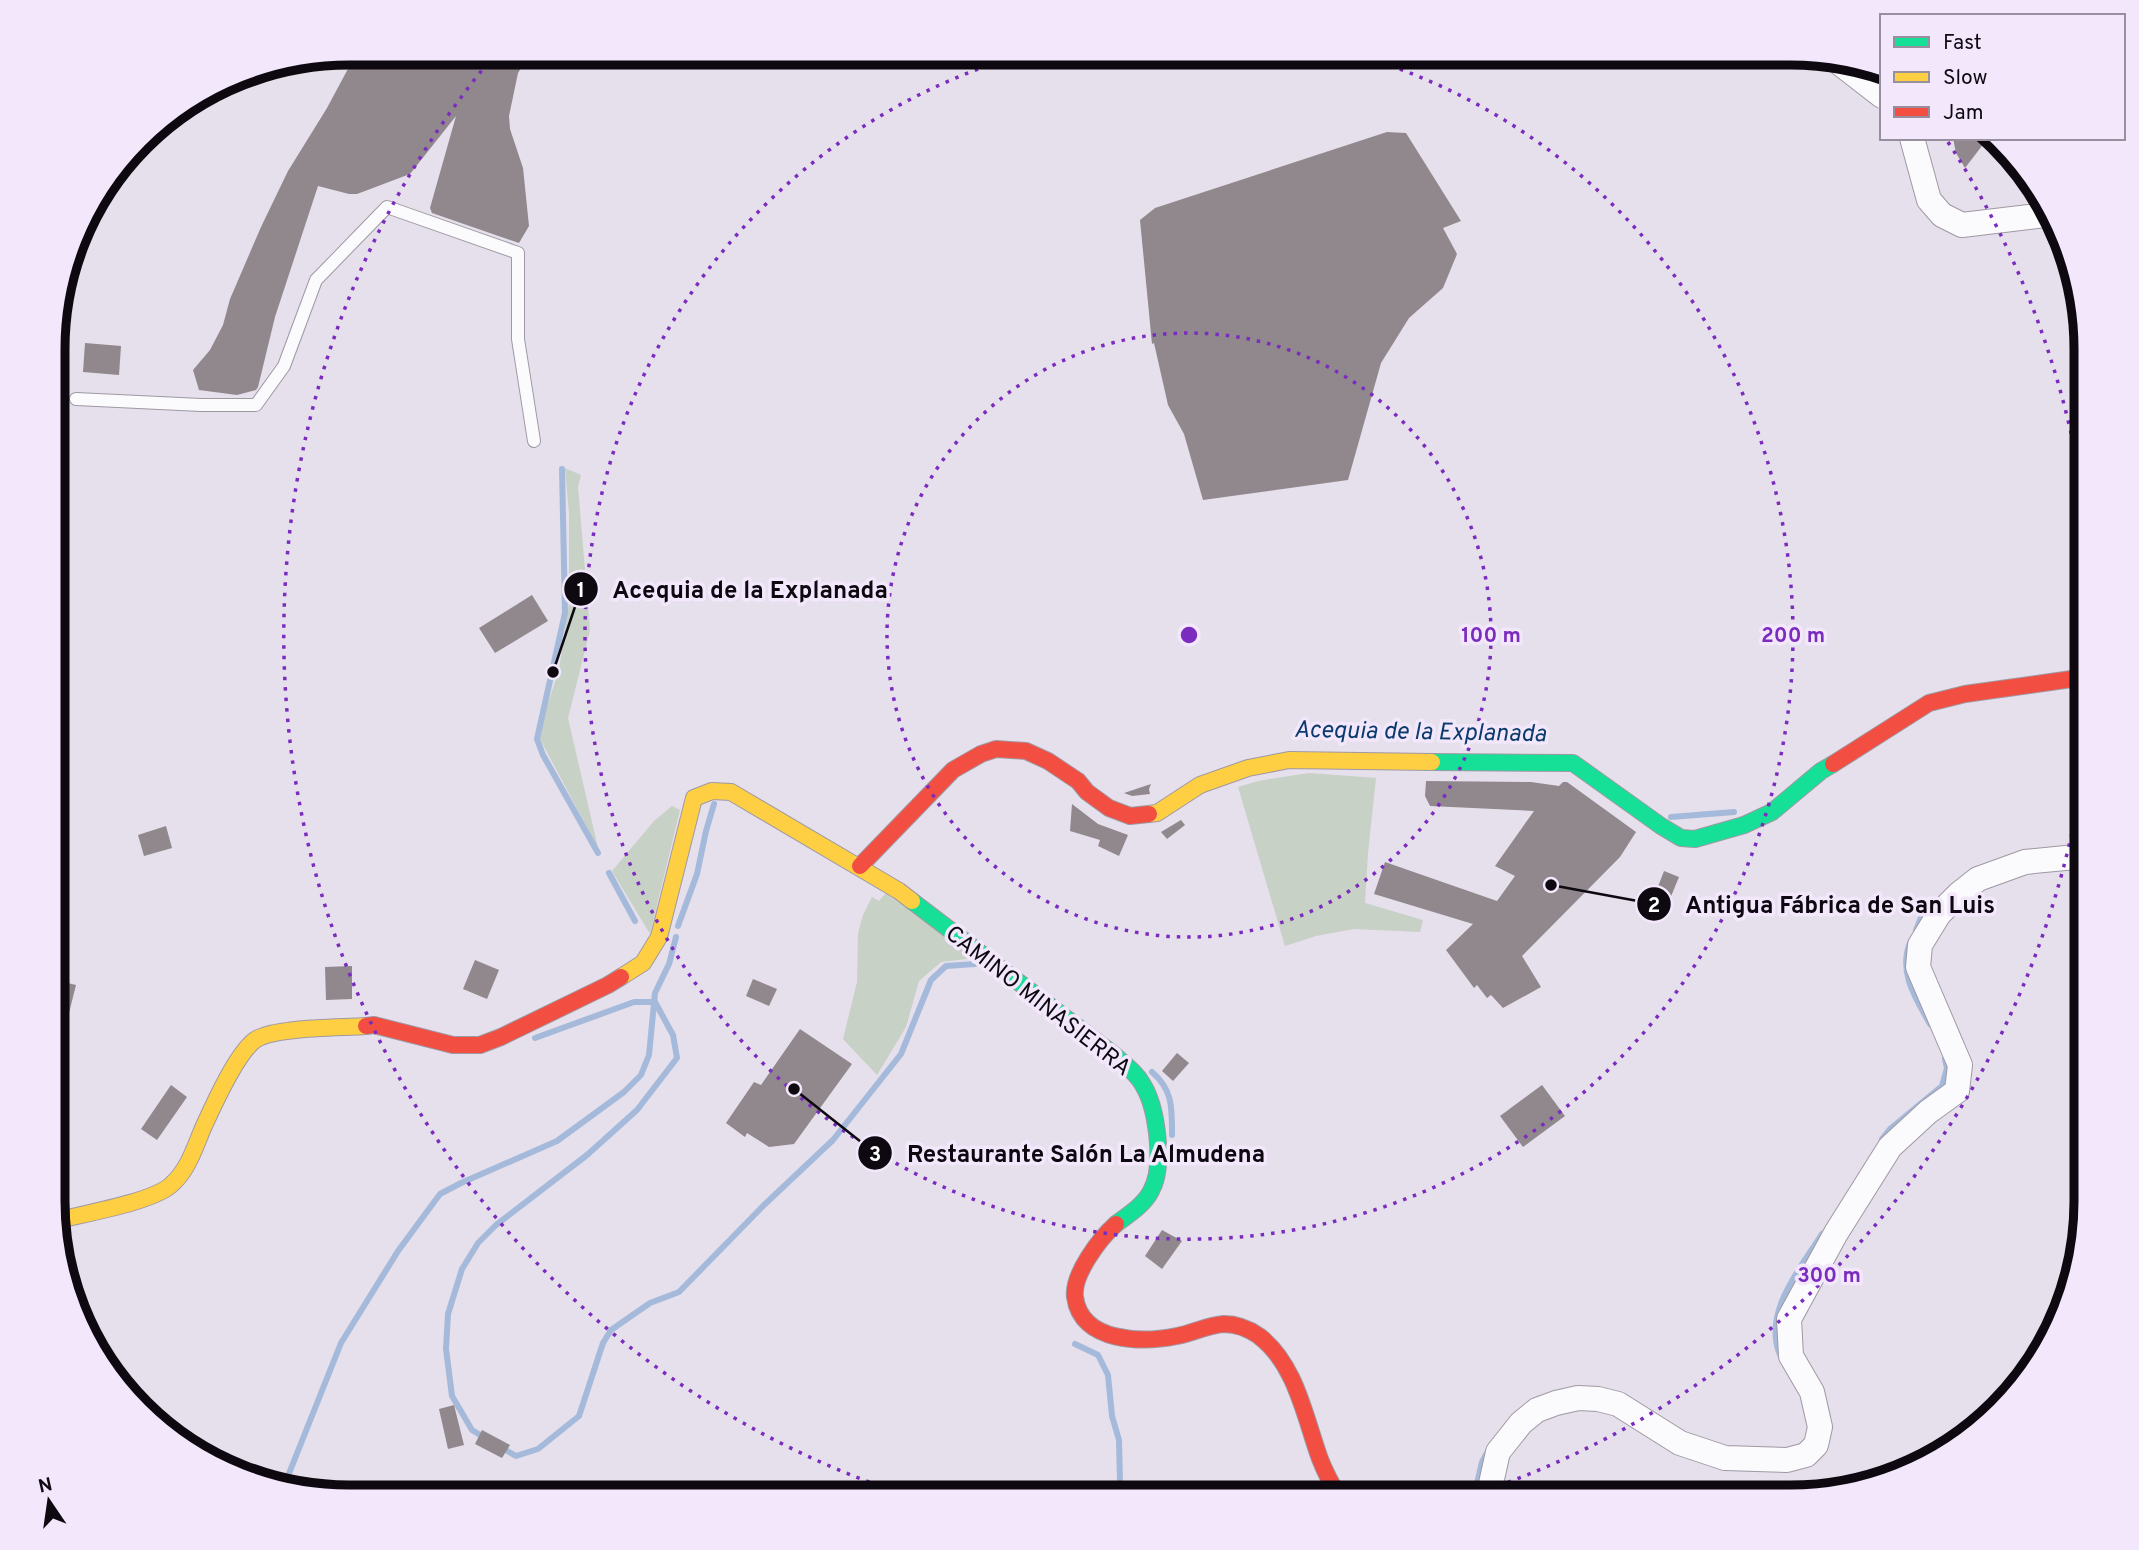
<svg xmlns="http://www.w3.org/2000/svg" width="2139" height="1550" viewBox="0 0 2139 1550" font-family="Overpass,sans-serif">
  <rect width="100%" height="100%" fill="#e6dfec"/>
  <!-- green -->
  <g fill="#c8d1c6">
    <polygon points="565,468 581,475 578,487 590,630 568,718 598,848 540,739 545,712 559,670 569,602 569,513"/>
    <polygon points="1309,773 1376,778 1368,853 1365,903 1423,920 1420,932 1354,929 1316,936 1285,946 1238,787 1258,781"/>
    <polygon points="672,806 680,810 650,934 612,871 654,821"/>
    <polygon points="886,893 975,958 941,962 919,981 906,1027 877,1075 843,1039 857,982 858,933 863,915 872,897 879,901"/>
  </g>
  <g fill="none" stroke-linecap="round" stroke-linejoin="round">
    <!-- stream -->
    <g stroke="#a5bada" stroke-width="6">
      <polyline points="562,469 565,613 537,739 543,755 598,853"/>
      <polyline points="1671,817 1734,812"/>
      <polyline points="609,873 635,921"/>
      <polyline points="678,926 697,874 706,831 714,804"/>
      <polyline points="1916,930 1922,915 1930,907"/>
      <path d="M1910 943C1898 972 1916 999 1930 1024"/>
      <path d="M1152 1072C1173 1090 1172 1108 1172 1135"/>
      <polyline points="1882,1139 1890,1129 1942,1086 1947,1068 1945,1059"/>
      <polyline points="1075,1344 1098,1355 1108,1375 1112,1416 1119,1440 1120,1483 1119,1497"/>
      <path d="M1781 1357C1761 1314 1800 1269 1822 1234"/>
      <polyline points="485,1438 472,1430 452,1396 446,1349 448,1314 462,1269 478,1243 496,1225 587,1155 637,1110 677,1058 673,1035 655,1002 634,1002 535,1038"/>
      <polyline points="500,1447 516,1456 538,1449 579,1416 603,1343 611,1330 650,1303 679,1292 764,1205 833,1140 901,1054 931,980 946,966 975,964"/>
      <polyline points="284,1486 341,1343 398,1251 440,1194 461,1183 557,1141 624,1092 641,1075 649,1055 655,993 669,964 676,937"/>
      <polyline points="1474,1497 1482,1462 1487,1453"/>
    </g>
  </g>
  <!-- building -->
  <g fill="#90888d">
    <polygon points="357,52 530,53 518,73 509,116 510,129 523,168 529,226 519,243 432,213 430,208 456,116 410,174 357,194 349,194 318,186 275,317 258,387 256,390 237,395 199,390 193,370 210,350 223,325 230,299 261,227 288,171 327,108"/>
    <polygon points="1387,132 1406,133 1461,221 1443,228 1457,254 1443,288 1409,318 1381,363 1348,480 1203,500 1184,434 1168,405 1154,343 1152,344 1140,220 1155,208"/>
    <polygon points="1953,138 1988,138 1965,168 1956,153"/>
    <polygon points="85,343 121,346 119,375 83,372"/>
    <polygon points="532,595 548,621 495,653 479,628"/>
    <polygon points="1426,781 1531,782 1559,786 1563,782 1567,782 1636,832 1620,857 1522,956 1541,987 1503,1008 1491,995 1487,998 1477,985 1474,988 1446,950 1473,924 1374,894 1385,862 1497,901 1515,876 1495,866 1534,811 1430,806 1425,796"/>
    <polygon points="1151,784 1149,789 1150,794 1132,796 1124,793"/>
    <polygon points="1072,804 1098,824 1128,835 1119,856 1098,846 1100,840 1070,831"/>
    <polygon points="1181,820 1185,825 1167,839 1161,832"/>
    <polygon points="166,826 172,848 144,856 138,835"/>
    <polygon points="1664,871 1679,877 1665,911 1651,905"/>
    <polygon points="475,960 499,970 487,999 463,989"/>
    <polygon points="352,966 352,999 326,1000 325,967"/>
    <polygon points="753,979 777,989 769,1006 746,996"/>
    <polygon points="55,980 76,985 61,1045 55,1044"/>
    <polygon points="800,1029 852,1064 794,1144 769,1147 747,1133 745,1137 726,1123 754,1082 761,1085"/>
    <polygon points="1177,1053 1189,1063 1173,1081 1162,1071"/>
    <polygon points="171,1085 187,1097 157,1140 141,1129"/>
    <polygon points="1542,1085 1565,1116 1523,1147 1500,1116"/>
    <polygon points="1162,1230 1182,1241 1162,1269 1145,1256"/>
    <polygon points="454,1405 464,1445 448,1449 439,1409"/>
    <polygon points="482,1430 510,1445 502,1458 475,1444"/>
  </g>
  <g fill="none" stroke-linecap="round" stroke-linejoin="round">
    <!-- lane casing -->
    <g stroke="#9e99a3" stroke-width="14">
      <polyline id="lane" points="76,399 201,405 256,405 284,366 316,280 387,207 518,253 518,339 534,441"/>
    </g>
    <!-- street casing -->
    <g stroke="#9e99a3" stroke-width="26">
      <g id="street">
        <polyline points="1833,58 1882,96"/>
        <polyline points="1912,138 1929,200 1942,215 1962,225 2053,214"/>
        <polyline points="1488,1497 1498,1452 1521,1423 1537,1410 1556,1403 1578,1398 1598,1399 1618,1404 1680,1443 1725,1458 1787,1460 1806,1455 1816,1445 1820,1427 1812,1392 1791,1356 1789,1319 1836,1233 1890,1147 1928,1112 1957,1091 1960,1065 1918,967 1920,945 1939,914 1959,894 1978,879 2025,862 2086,856"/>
      </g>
    </g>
    <!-- fast casing -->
    <g stroke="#9e99a3" stroke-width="18">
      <g id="fast">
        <polyline points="1432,762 1573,763 1661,826 1681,838 1695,839 1744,825 1772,812 1821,771 1833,764"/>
        <path d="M912 901 1113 1054C1124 1064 1136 1072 1143 1085 1157 1108 1165 1167 1151 1191 1144 1205 1128 1215 1116 1224"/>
      </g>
    </g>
    <!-- slow casing -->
    <g stroke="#9e99a3" stroke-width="18">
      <g id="slow">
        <polyline points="1149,814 1157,813 1200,785 1248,768 1289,760 1432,762"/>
        <polyline points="621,977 643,963 659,937 694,798 712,791 731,792 899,891 912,901"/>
        <path d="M55 1221C82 1214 154 1202 172 1184 188 1170 195 1147 203 1128 213 1106 236 1054 255 1040 273 1027 341 1028 366 1026"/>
      </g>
    </g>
    <!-- jam casing -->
    <g stroke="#9e99a3" stroke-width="18">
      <g id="jam">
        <polyline points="1833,764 1929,703 1965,694 2086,677"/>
        <polyline points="860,866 953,770 981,754 996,749 1026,751 1048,761 1078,781 1087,792 1109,808 1130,816 1149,814"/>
        <polyline points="366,1026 374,1025 453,1045 480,1045 501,1037 608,985 621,977"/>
        <path d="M1116 1224C1100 1238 1072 1275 1075 1297 1081 1343 1143 1343 1177 1336 1193 1333 1208 1325 1224 1324 1236 1324 1249 1329 1259 1336 1296 1364 1305 1418 1320 1459 1325 1472 1332 1485 1339 1497"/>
      </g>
    </g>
    <!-- lane -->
    <use href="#lane" stroke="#fbfafc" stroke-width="12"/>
    <!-- street -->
    <use href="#street" stroke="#fbfafc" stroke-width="24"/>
    <!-- fast -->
    <use href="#fast" stroke="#16e098" stroke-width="16"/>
    <!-- slow -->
    <use href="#slow" stroke="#ffcf43" stroke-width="16"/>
    <!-- jam -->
    <use href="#jam" stroke="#f24e42" stroke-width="16"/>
  </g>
  <!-- distance rings -->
  <g fill="none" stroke="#7b2cbf" stroke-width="3.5" stroke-dasharray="3.5 7">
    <circle cx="1189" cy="635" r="302"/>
    <path d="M1350 53A604 604 0 1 1 1028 53"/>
    <path d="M2085 761A905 905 0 0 1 1469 1496M909 1496A905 905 0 0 1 496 53M1948 142A905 905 0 0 1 2085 509"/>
  </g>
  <g text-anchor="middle" stroke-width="7" stroke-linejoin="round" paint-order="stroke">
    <!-- street labels -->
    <g font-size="23" fill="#0e0911" stroke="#f3e7fc">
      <text transform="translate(1039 1000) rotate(38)" y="8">CAMINO MINASIERRA</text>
    </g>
    <!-- water labels -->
    <g font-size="24" font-style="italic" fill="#0c3a6d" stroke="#f3e7fc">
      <text transform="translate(1420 731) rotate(1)" y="8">Acequia de la Explanada</text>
    </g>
  </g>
  <!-- crop -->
  <path d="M0 0H2139V1550H0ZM349 65H1790A284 284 0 0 1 2074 349V1201A284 284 0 0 1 1790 1485H349A284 284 0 0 1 65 1201V349A284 284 0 0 1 349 65Z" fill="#f3e7fc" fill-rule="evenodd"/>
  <path fill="none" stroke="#0e0911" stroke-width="9" d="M349 65H1790A284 284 0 0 1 2074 349V1201A284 284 0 0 1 1790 1485H349A284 284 0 0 1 65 1201V349A284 284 0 0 1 349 65Z"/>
  <circle cx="1189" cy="635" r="10" fill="#7b2cbf" stroke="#f3e7fc" stroke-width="3.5"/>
  <g font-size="21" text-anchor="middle" font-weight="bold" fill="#7b2cbf" stroke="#f3e7fc" stroke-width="7" stroke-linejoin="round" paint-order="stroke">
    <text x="1491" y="642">100 m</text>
    <text x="1793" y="642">200 m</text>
    <text x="1829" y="1282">300 m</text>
  </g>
  <!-- callouts -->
  <path fill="none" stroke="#0e0911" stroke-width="2.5" d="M553 672L581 589M1551 885L1654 904M794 1089L875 1153"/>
  <g fill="#0e0911" stroke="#f3e7fc" stroke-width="2.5">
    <circle cx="553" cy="672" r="7"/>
    <circle cx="1551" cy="885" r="7"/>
    <circle cx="794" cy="1089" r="7"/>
    <circle cx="581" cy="589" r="18"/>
    <circle cx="1654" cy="904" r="18"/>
    <circle cx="875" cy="1153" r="18"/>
  </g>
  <g font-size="21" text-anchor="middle" font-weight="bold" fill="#fff">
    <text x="581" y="597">1</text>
    <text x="1654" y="912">2</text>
    <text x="875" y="1161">3</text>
  </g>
  <g font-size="24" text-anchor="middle" font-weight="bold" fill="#0e0911" stroke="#f3e7fc" stroke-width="7" stroke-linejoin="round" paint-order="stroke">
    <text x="750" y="598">Acequia de la Explanada</text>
    <text x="1840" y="913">Antigua Fábrica de San Luis</text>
    <text x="1086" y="1162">Restaurante Salón La Almudena</text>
  </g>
  <!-- legend -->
  <rect x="1880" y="14" width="245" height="126" fill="#f3e7fc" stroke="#978e9e" stroke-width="2"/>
  <rect x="1894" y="37" width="35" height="10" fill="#16e098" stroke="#978e9e" stroke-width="2"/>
  <text x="1943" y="49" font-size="21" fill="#0e0911">Fast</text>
  <rect x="1894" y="72" width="35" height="10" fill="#ffcf43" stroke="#978e9e" stroke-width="2"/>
  <text x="1943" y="84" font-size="21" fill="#0e0911">Slow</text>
  <rect x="1894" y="107" width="35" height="10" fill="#f24e42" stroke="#978e9e" stroke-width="2"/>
  <text x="1943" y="119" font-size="21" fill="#0e0911">Jam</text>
  <!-- north arrow -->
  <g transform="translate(49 1501) rotate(347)" stroke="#f3e7fc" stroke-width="5" paint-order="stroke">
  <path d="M0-5L12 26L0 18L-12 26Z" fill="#0e0911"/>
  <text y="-10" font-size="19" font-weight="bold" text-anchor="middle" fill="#0e0911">N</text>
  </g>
</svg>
